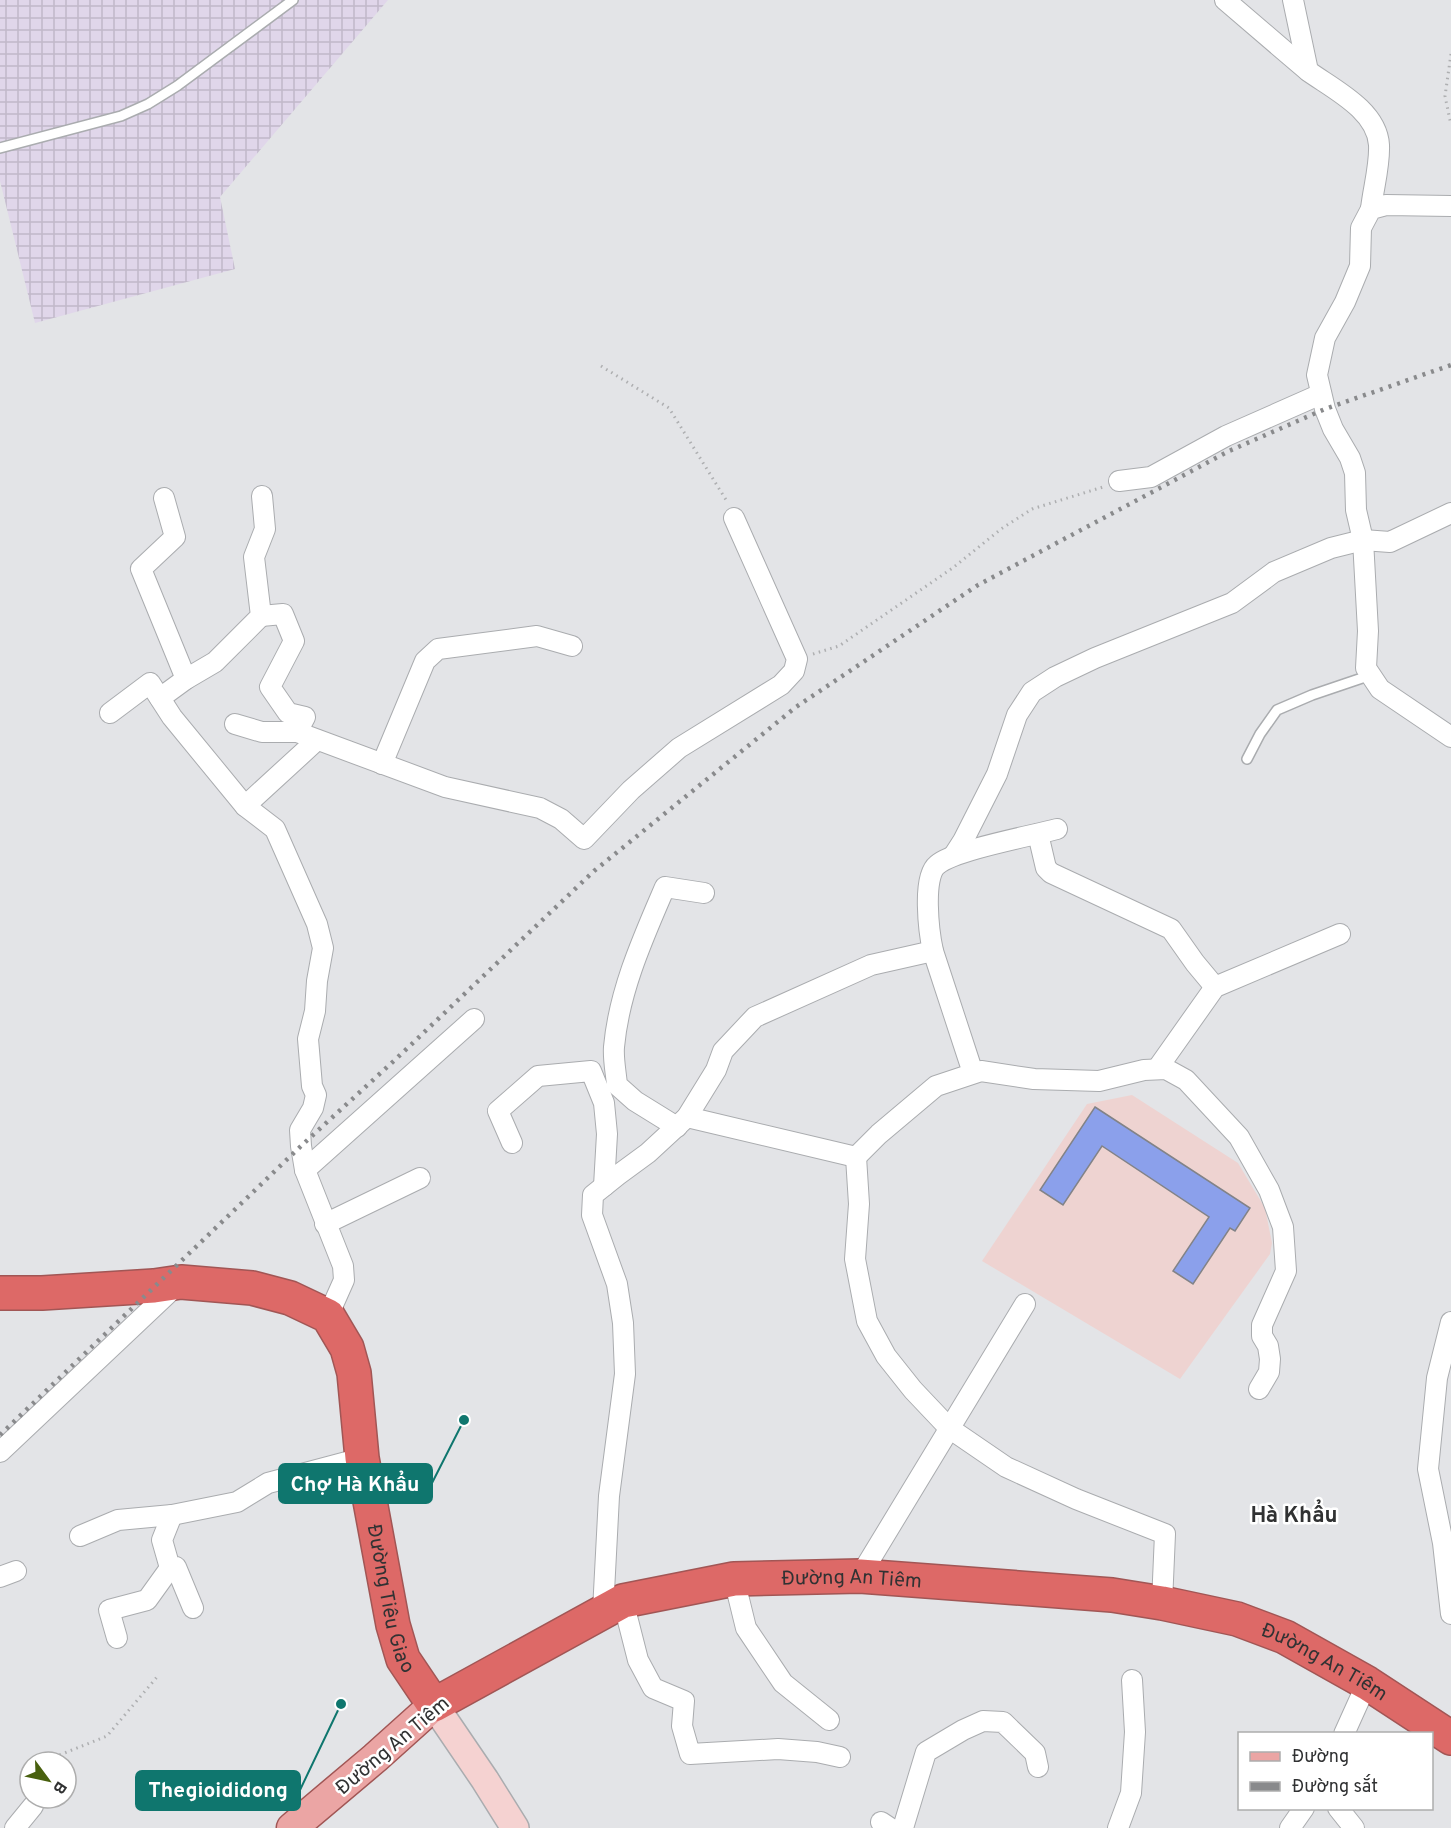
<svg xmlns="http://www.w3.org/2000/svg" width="1451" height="1828" viewBox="0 0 1451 1828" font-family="Overpass,sans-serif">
  <defs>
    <pattern id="industrial-grid" width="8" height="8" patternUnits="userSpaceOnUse" patternTransform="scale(1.5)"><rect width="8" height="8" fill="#e0d6ea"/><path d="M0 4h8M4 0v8" fill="none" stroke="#c1b8c9"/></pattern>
  </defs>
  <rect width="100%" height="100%" fill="#e3e4e7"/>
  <!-- industrial -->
  <polygon fill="url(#industrial-grid)" points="0,0 388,0 220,197 235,269 35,323 0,181"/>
  <!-- education -->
  <polygon fill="#eed3d1" points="1132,1095 1238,1163 1265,1208 1272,1243 1270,1254 1180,1379 982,1261 1087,1104"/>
  <!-- building -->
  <polygon fill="#8ba0eb" stroke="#828387" stroke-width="1.5" points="1095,1107 1250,1208 1235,1231 1230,1228 1193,1284 1173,1271 1209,1217 1102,1146 1063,1205 1040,1190"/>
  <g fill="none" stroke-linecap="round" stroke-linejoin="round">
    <!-- lane casing -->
    <g stroke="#aaacaf" stroke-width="12">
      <g id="lane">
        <polyline points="0,148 121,116 148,104 177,86 293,0"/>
        <polyline points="1247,759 1260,734 1277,710 1312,695 1371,675"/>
      </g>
    </g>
    <!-- street casing -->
    <g stroke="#aaacaf" stroke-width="22">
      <g id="street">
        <polyline points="1225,0 1308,71"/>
        <path d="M1293 0 1308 71C1333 89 1377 110 1379 145 1380 166 1373 189 1371 209"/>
        <polyline points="1451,206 1386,205 1371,209 1361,228 1360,266 1345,302 1325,338 1317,375 1325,409 1333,429 1350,458 1355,473 1356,510 1363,540 1368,631 1366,668 1380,689 1451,737"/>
        <polyline points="1119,481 1151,477 1226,436 1321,394"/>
        <polyline points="164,498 175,537 141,569 186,679"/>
        <polyline points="261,616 283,614 294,641 270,687 288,713 305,717 297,732 445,787 540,808 561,819 584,839 631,790 679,748 781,685 794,671 797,659 734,518"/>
        <polyline points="160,698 186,679 215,662 261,616 254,557 265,529 262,496"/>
        <polyline points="110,713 150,683 172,717 245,806 275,829 317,924 323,948 317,981 315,1011 308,1039 312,1086 316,1095 313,1108 300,1130 301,1146 305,1170 343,1266 344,1280 328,1316"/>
        <polyline points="235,724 262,732 297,732"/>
        <polyline points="382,764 425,661 438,649 537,636 572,646"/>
        <polyline points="245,806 317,740"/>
        <polyline points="1038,834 1046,868 1051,873 1171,929 1195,963 1215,987"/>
        <polyline points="954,855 963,841 997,774 1017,715 1032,692 1055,677 1095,658 1232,603 1274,572 1331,548 1363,540 1390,542 1451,513"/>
        <polyline points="1157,1069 1215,987 1340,934"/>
        <path d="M973 1073 933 951C929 933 922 877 937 865 954 850 1031 836 1057 829"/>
        <polyline points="687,1117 856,1157 879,1134 936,1086 981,1071 1034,1079 1099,1081 1144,1070 1166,1069 1186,1080 1239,1137 1269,1190 1283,1227 1286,1271 1262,1325 1262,1336 1268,1346 1270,1359 1269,1372 1259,1389"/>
        <path d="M677 1127 635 1101 617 1085C616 1073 613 1059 614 1047 619 991 643 938 665 887L704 893"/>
        <polyline points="512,1143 498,1111 538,1076 591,1071 604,1103 607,1134 604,1186"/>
        <polyline points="856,1157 859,1204 855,1259 867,1321 886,1356 913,1390 949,1428 1006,1467 1076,1499 1165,1534 1162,1603"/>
        <polyline points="305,1170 474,1019"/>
        <polyline points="325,1224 420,1178"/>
        <polyline points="1451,1322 1437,1378 1428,1469 1443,1543 1451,1614"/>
        <polyline points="0,1452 179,1283"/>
        <polyline points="172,1515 162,1540 170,1568 176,1567 193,1608"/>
        <polyline points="80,1536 118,1520 172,1515 237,1502 268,1483 362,1458"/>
        <polyline points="860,1576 1025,1304"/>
        <polyline points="0,1577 16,1571"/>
        <polyline points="734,1579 746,1628 783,1683 829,1720"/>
        <polyline points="623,1601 638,1660 653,1688 684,1701 682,1726 690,1754 778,1749 817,1752 840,1757"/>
        <polyline points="603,1611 609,1496 625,1374 623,1323 617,1284 592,1215 593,1195 618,1175 648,1153 687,1117 716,1070 723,1051 755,1017 871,965 933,951"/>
        <polyline points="117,1638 109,1610 147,1600 170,1568"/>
        <polyline points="1344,1734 1367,1683"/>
        <polyline points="1338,1808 1354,1828"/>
        <polyline points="881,1822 890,1828"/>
        <polyline points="15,1828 33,1806"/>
        <polyline points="903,1828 926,1752 963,1730 983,1721 1003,1722 1035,1753 1038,1767"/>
        <polyline points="1118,1828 1131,1793 1135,1732 1132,1680"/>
        <polyline points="1290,1828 1304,1808"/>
      </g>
    </g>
    <!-- secondary casing -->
    <g stroke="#aaacaf" stroke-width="30">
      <polyline id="secondary" points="434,1705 485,1780 515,1828"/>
    </g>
    <!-- primary casing -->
    <g stroke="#a15655" stroke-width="33">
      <polyline id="primary" points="292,1828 375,1758 434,1705"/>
    </g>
    <!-- highway casing -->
    <g stroke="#a15655" stroke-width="36">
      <g id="highway">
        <path id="s1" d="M0 1293H42L154 1286 181 1282 252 1288 290 1298 328 1316 347 1348 354 1373 362 1458 393 1625 403 1659 434 1705 623 1601 734 1579 860 1576 1112 1595 1162 1603 1237 1619 1285 1637 1367 1683 1451 1738"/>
      </g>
    </g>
    <!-- path -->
    <g stroke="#aeafb1" stroke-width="3" stroke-dasharray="1.5 4.5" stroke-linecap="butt">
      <polyline points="1451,54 1445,96 1451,125"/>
      <polyline points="601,366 669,408 728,503"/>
      <polyline points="813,654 839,646 954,567 1001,529 1032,509 1103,487"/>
      <polyline points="50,1762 57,1756 107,1736 157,1677"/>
    </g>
    <!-- lane -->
    <use href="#lane" stroke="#fff" stroke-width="9"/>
    <!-- street -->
    <use href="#street" stroke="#fff" stroke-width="20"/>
    <!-- secondary -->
    <use href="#secondary" stroke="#f5d2d1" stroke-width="27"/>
    <!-- primary -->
    <use href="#primary" stroke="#eba5a4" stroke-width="30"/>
    <!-- highway -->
    <use href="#highway" stroke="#dd6967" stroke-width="33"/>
    <!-- rail -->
    <polyline stroke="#898a8c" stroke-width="4.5" stroke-dasharray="3 6" stroke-linecap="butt" points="0,1435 301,1146 397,1058 594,871 796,707 978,585 1229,451 1325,409 1451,365"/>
  </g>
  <g text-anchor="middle" stroke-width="5" stroke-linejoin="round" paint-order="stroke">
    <!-- street labels -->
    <g font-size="20" fill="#313233" stroke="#fff">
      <text dy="7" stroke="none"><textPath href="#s1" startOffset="1190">Đường An Tiêm</textPath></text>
      <text dy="7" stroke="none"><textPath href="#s1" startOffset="626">Đường Tiêu Giao</textPath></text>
      <text dy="7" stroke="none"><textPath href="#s1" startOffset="1676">Đường An Tiêm</textPath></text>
      <text transform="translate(392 1745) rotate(-40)" y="7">Đường An Tiêm</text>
    </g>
    <!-- quarter labels -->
    <g font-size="22" font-weight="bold" fill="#313233" stroke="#fff">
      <text x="1294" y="1522">Hà Khẩu</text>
    </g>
  </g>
  <!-- callouts -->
  <path fill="none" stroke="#0f766e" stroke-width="2" d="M464 1420L432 1483M341 1704L300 1790"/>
  <g fill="#0f766e" stroke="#fff" stroke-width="2">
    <circle cx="464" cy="1420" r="6"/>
    <circle cx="341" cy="1704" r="6"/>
  </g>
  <g fill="#0f766e" stroke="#0f766e" stroke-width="2">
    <rect x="279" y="1464" width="153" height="39" rx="6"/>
    <rect x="136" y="1771" width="164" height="39" rx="6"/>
  </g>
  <g font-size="21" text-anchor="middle" font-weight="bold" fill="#fff">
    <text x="355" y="1491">Chợ Hà Khẩu</text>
    <text x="218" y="1797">Thegioididong</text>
  </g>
  <!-- legend -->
  <rect x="1238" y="1732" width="195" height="78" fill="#ffffff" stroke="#adadad" stroke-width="1.5"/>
  <rect x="1250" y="1752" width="30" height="9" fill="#eba5a4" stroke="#adadad" stroke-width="1.5"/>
  <text x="1292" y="1762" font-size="18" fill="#313233">Đường</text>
  <rect x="1250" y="1782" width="30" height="9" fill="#898a8c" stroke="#adadad" stroke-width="1.5"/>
  <text x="1292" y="1792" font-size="18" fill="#313233">Đường sắt</text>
  <!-- north arrow -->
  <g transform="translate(48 1780) rotate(123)"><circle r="28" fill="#ffffff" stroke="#adadad" stroke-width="1.5"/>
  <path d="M0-4.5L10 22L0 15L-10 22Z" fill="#48600e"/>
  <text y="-9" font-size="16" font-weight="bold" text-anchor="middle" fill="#313233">B</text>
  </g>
</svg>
